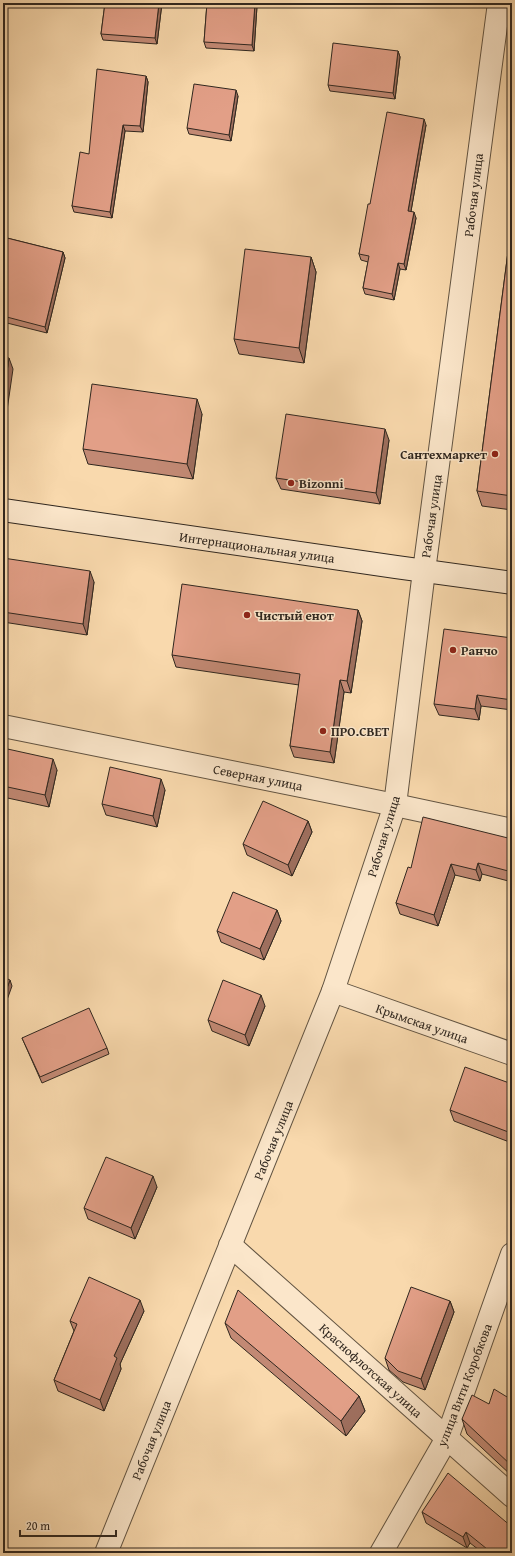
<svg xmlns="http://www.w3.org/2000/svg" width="515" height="1556" viewBox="0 0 515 1556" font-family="'Gentium Book Plus',serif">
  <rect width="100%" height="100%" fill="#f9d9ad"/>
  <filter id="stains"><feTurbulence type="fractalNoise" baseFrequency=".005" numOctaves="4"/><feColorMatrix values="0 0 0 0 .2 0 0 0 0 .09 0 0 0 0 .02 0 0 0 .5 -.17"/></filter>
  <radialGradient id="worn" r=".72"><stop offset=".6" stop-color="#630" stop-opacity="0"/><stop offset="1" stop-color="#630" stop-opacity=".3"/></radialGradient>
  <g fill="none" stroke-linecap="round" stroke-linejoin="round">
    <!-- street casing -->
    <g stroke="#625442" stroke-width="24">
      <g id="street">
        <polyline points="3,726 395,805 512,830"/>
        <polyline points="333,991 512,1054"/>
        <polyline points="230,1245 512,1496"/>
        <polyline points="106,1553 333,991 395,805 424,571 499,3"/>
        <polyline points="381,1553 447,1438 512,1254"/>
      </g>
    </g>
    <!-- secondary casing -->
    <g stroke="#30271f" stroke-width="24">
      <polyline id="secondary" points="3,510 396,567 512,583"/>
    </g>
    <!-- street -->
    <use href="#street" stroke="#fbe6ca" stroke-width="22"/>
    <!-- secondary -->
    <use href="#secondary" stroke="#fbe6ca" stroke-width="22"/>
  </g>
  <!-- wall -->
  <g fill="#c28974" stroke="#30271f">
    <polygon points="105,3 162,3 157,44 103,40 101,34"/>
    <polygon points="207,3 256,3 257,6 254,51 206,48 204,42"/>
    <polygon points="398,51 400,57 395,99 330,91 328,85"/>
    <polygon points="146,76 148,82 143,132 125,131 112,218 74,212 72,206 89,154"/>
    <polygon points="238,96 231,141 189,134 187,128"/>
    <polygon points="426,125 411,211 416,218 406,270 400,269 394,300 365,294 363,288 368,262 361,260 359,254 370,204"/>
    <polygon points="512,221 512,510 482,506 477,491"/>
    <polygon points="3,237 63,252 65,258 47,333 3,322"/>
    <polygon points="311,257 316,272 304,363 239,354 234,339"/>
    <polygon points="202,414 193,479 88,464 83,449"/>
    <polygon points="389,440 380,504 281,489 276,478"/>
    <polygon points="3,560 94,582 87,635 3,622"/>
    <polygon points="358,610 362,621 351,693 344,692 334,763 294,757 290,746 299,685 176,667 172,655"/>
    <polygon points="512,638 512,710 481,706 479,720 439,715 434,704"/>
    <polygon points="3,748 57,770 49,807 3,797"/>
    <polygon points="165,790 157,827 106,815 102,804"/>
    <polygon points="308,821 312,832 292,876 247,855 243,844"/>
    <polygon points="512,839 512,882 482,874 480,881 455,875 438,926 400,914 396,903 411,868"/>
    <polygon points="277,910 281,921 264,960 221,942 217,931"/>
    <polygon points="265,1006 249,1046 212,1031 208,1020"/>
    <polygon points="22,1038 107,1048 109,1054 42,1083"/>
    <polygon points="512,1084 512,1143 454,1121 450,1110"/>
    <polygon points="157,1187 135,1239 88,1219 84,1208"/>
    <polygon points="450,1301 454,1312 425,1390 403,1382 389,1370 385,1358"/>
    <polygon points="144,1311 120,1364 121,1369 104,1411 58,1391 54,1380 74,1331 70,1321"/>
    <polygon points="225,1323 359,1396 365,1411 346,1436 231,1338"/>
    <polygon points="512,1400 512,1476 467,1434 462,1419 489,1404"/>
    <polygon points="422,1512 512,1553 483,1553 470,1543 467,1548 426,1523"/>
  </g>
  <!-- shaded-wall -->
  <g fill="#9e6f5e" stroke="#30271f">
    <polygon points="3,3 4,3 3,27"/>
    <polygon points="159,3 162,3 157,44 155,38"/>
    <polygon points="255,3 256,3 257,6 254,51 252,45"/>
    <polygon points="398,51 400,57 395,99 393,93"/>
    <polygon points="146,76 148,82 143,132 140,126"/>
    <polygon points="236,90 238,96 231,141 229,135"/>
    <polygon points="424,119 426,125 410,217 408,211"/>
    <polygon points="123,125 125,131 112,218 110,212"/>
    <polygon points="414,212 416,218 406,270 404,264"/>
    <polygon points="63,252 65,258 47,333 45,327"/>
    <polygon points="311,257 316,272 304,363 299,348"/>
    <polygon points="398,263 400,269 394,300 392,294"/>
    <polygon points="9,358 13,369 3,438 3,399"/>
    <polygon points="197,399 202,414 193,479 187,464"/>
    <polygon points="385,429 389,440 380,504 376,493"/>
    <polygon points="90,571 94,582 87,635 83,624"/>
    <polygon points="358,610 362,621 351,693 347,681"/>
    <polygon points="340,680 344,692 334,763 330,752"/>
    <polygon points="477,695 481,706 479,720 475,709"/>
    <polygon points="53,759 57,770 49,807 45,795"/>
    <polygon points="161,779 165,790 157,827 153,816"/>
    <polygon points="308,821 312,832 292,876 288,865"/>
    <polygon points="478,863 482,874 480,881 476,870"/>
    <polygon points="451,864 455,875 438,926 434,915"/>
    <polygon points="277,910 281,921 264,960 260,949"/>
    <polygon points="10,980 12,986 3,1011 3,999"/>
    <polygon points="261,995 265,1006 249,1046 245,1035"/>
    <polygon points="153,1176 157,1187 135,1239 131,1228"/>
    <polygon points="140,1300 144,1311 120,1364 121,1369 104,1411 100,1400 114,1356"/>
    <polygon points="450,1301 454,1312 425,1390 421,1379"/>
    <polygon points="359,1396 365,1411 346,1436 341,1421"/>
    <polygon points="466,1532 470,1543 467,1548 463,1537"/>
  </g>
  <!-- building -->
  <g fill="#e29f87" stroke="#30271f">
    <polygon points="105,3 159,3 155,38 101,34"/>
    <polygon points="207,3 255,3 252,45 204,42"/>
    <polygon points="333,43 398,51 393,93 328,85"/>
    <polygon points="97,69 146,76 140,126 123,125 110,212 72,206 80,152 89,154"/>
    <polygon points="194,84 236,90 229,135 187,128"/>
    <polygon points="387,112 424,119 408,211 414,212 404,264 398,263 392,294 363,288 369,256 359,254 368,204 370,204"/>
    <polygon points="512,221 512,496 477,491"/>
    <polygon points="3,237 63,252 45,327 3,316"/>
    <polygon points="245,249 311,257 299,348 234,339"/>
    <polygon points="3,357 9,358 3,399"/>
    <polygon points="92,384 197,399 187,464 83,449"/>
    <polygon points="286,414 385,429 376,493 276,478"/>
    <polygon points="3,558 90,571 83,624 3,612"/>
    <polygon points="182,584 358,610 347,681 340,680 330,752 290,746 300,674 172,655"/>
    <polygon points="444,629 512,638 512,700 477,695 475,709 434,704"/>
    <polygon points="3,748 53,759 45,795 3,786"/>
    <polygon points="110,767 161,779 153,816 102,804"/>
    <polygon points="263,801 308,821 288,865 243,844"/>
    <polygon points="423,817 512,839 512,872 478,863 476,870 451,864 434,915 396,903 408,867 411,868"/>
    <polygon points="233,892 277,910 260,949 217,931"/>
    <polygon points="3,977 10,980 3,999"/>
    <polygon points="223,980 261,995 245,1035 208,1020"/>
    <polygon points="89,1008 107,1048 40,1077 22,1038"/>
    <polygon points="465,1067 512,1084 512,1131 511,1133 450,1110"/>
    <polygon points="106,1157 153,1176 131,1228 84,1208"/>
    <polygon points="89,1277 140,1300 114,1356 117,1358 100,1400 54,1380 77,1324 70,1321"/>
    <polygon points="411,1287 450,1301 421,1379 398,1371 385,1358"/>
    <polygon points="238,1290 359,1396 341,1421 225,1323"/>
    <polygon points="494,1389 512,1400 512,1466 462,1419 472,1395 489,1404"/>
    <polygon points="448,1473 512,1527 512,1550 510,1553 492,1553 466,1532 463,1537 422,1512"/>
  </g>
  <!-- markers -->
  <g fill="#8f2418" stroke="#fbe6ca" stroke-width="1.5">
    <circle cx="495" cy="454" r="4"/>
    <circle cx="291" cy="483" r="4"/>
    <circle cx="247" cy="615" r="4"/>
    <circle cx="453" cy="650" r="4"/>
    <circle cx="323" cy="731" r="4"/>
  </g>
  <g text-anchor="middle" stroke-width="3" stroke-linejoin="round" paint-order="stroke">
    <!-- street labels -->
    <g font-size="13" fill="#30271f" stroke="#fbe6ca">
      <text transform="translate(473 195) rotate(-83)" y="5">Рабочая улица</text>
      <text transform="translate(431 516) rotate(-82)" y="5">Рабочая улица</text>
      <text transform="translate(257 547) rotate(8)" y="5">Интернациональная улица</text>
      <text transform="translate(258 777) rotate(11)" y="5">Северная улица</text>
      <text transform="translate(383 836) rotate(-73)" y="5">Рабочая улица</text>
      <text transform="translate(422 1023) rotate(19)" y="5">Крымская улица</text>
      <text transform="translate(273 1140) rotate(-68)" y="5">Рабочая улица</text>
      <text transform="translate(371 1370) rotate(42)" y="5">Краснофлотская улица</text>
      <text transform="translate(464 1385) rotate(-69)" y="5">улица Вити Коробкова</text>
      <text transform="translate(151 1440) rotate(-68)" y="5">Рабочая улица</text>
    </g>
    <!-- poi labels -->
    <g font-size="13" font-weight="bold" fill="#30271f" stroke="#fbe6ca" text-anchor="start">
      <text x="487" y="459" text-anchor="end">Сантехмаркет</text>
      <text x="299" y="488">Bizonni</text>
      <text x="255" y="620">Чистый енот</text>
      <text x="461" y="655">Ранчо</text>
      <text x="331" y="736">ПРО.СВЕТ</text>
    </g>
  </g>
  <!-- margin -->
  <rect width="515" height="1556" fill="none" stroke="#f9d9ad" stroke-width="16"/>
  <rect x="4" y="4" width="507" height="1548" fill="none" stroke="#30271f" stroke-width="2"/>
  <rect x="8" y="8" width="499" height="1540" fill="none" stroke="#30271f"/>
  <!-- scale -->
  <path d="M20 1530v6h96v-6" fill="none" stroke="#30271f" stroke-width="2"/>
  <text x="26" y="1530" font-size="12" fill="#30271f" stroke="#fbe6ca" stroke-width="3" paint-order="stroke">20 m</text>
  <rect width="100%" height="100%" filter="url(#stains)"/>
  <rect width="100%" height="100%" fill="url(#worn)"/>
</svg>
